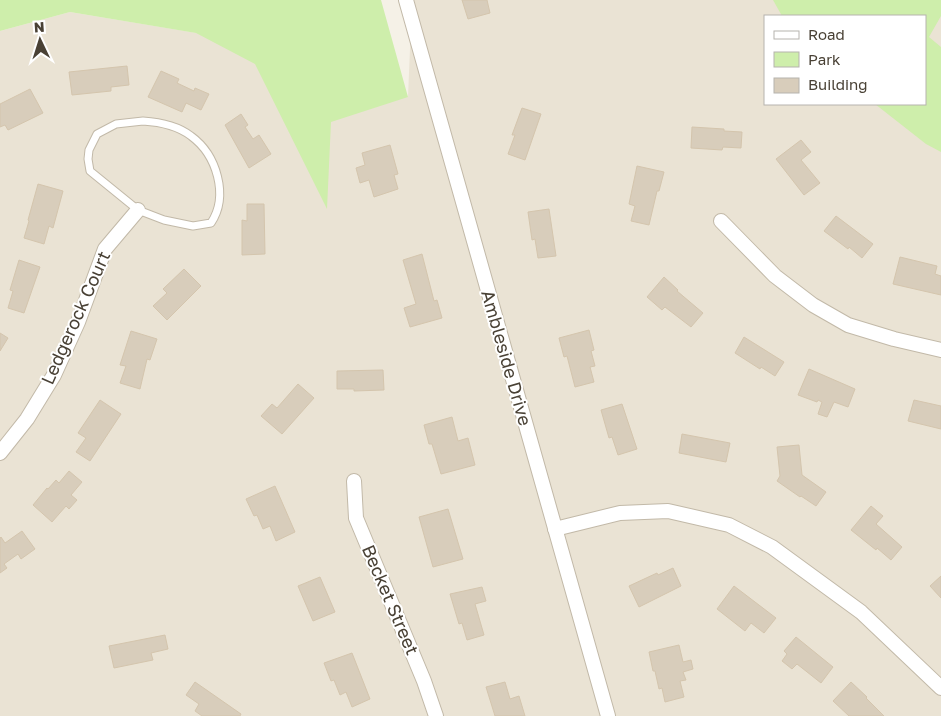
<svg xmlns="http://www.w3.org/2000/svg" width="941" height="716" viewBox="0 0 941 716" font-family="'Golos Text',sans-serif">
  <rect width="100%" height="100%" fill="#f5f1e7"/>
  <!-- residential -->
  <path fill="#eae3d4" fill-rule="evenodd" d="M412 0H941V716H0V31L70 12 300 50 408 97ZM765 16H925V104H765Z"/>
  <!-- green -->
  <g fill="#ceeeab">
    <polygon points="0,0 381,0 408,97 331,122 327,209 255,64 196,33 70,12 0,31"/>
    <polygon points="773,0 941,0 941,16 929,37 941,47 941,152 926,144 875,104 925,104 925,16 782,16"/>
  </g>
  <!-- building -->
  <g fill="#d8cdbb" stroke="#d4c5ad">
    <polygon points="462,0 487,0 490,13 468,19"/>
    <polygon points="127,66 129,85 111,87 111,91 72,95 69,72"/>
    <polygon points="161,71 179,79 177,83 194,91 195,88 209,94 201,110 186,103 182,112 148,97"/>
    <polygon points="30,89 43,113 8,130 5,125 0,127 0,104"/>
    <polygon points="522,108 541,114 525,160 508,154 515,135 512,135"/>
    <polygon points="241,114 248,125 245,127 253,139 259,135 271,154 249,168 225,125"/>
    <polygon points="692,127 724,129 724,131 742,132 741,148 723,147 722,150 691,148"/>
    <polygon points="801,140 811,152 801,160 820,183 804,195 776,159"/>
    <polygon points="390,145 398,174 394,175 398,189 374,197 369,180 360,183 356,168 365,165 362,153"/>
    <polygon points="637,166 664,172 659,191 657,191 649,225 631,221 635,206 629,204"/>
    <polygon points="38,184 63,191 53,228 49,226 44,244 24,238 29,221 28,220"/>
    <polygon points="247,204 264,204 265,254 242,255 242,220 247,221"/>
    <polygon points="549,209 556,256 538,258 535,239 532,240 528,212"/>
    <polygon points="836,216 873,244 862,258 849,247 848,249 824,231"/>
    <polygon points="422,254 434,301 437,300 442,318 410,327 404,308 416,304 403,260"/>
    <polygon points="900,257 937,266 935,274 941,276 941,295 893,284"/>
    <polygon points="19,260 40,267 24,313 8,308 13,291 10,290"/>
    <polygon points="184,269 201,286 167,320 153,306 167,293 163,289"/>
    <polygon points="664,277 678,290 677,291 703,313 691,327 665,307 662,310 647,297"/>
    <polygon points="589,330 594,350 591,351 595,366 590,367 594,382 575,387 567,356 564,357 559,338"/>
    <polygon points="131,331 157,339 150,360 147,359 140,389 120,383 126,366 120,365"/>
    <polygon points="0,333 8,338 0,351"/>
    <polygon points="744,337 784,362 775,376 761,367 760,369 735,353"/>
    <polygon points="809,369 855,389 848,407 834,402 827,417 818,414 822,402 818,400 817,402 798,395"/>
    <polygon points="383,370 384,390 354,391 354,389 337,389 337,371"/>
    <polygon points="298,384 314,398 282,434 261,416 272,404 277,408"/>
    <polygon points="100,400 121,414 90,461 76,452 86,438 78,433"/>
    <polygon points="914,400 941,406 941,429 908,421"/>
    <polygon points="622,404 637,449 618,455 612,437 609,438 601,410"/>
    <polygon points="452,417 458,441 468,438 475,465 441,474 432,444 429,444 424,425"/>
    <polygon points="682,434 730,443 726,462 679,453"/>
    <polygon points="799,445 802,475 826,492 816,506 801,496 800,497 777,481 780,476 777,447"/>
    <polygon points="69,471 82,482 71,495 77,500 69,509 66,506 52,522 33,505 47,488 48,489 56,480 59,483"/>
    <polygon points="275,486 295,532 276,541 270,526 263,529 257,515 254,516 246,499"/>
    <polygon points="871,506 883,516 876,524 902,547 891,560 877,548 876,550 851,530"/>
    <polygon points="448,509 463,559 433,567 419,517"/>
    <polygon points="22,531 35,549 21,559 18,554 4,564 7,568 0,573 0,538 1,537 5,543"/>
    <polygon points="673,568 681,586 639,607 629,586 657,573 658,575"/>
    <polygon points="941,576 941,598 930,586"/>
    <polygon points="320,577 335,612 313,621 298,586"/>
    <polygon points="734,586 776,618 764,633 751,623 745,631 717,609"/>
    <polygon points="482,587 486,601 475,604 484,635 467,640 462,623 459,624 450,594"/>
    <polygon points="165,635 168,649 151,653 153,660 114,668 109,646"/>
    <polygon points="796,637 833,667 821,683 797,664 792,669 782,661 787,654 784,651"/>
    <polygon points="679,645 683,662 691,660 693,669 683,672 686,680 680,681 684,697 665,702 662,688 659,689 655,671 653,671 649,652"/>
    <polygon points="352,653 370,699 352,707 346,692 340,695 334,680 331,681 324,663"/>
    <polygon points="195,682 241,714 240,716 202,716 195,711 199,704 186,695"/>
    <polygon points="505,682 510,699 519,696 525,716 495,716 486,687"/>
    <polygon points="851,682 867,697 866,698 884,716 849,716 833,701"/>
  </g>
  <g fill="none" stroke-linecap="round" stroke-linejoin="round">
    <!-- service casing -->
    <g stroke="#c2b9a8" stroke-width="9">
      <path id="service" d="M143 121C159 122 178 126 191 136 217 155 229 196 211 223L193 226 164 220 138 210 90 171 88 159 89 150 97 134 116 124Z"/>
    </g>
    <!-- minor casing -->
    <g stroke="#c2b9a8" stroke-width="16">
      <g id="minor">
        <polyline points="406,0 608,716"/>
        <polyline points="721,221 775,276 813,305 848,325 894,339 941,350"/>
        <polyline points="0,453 27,419 54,375 78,322 105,249 138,210"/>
        <polyline points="354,481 356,518 424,681 436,716"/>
        <polyline points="555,529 620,513 668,511 729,525 772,547 861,612 941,688"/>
      </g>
    </g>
    <!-- service -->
    <use href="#service" stroke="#fff" stroke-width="7"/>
    <!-- minor -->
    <use href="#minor" stroke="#fff" stroke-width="14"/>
  </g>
  <g text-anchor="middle" stroke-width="4" stroke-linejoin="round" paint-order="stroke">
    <!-- street labels -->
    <g font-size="18" fill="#494135" stroke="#fff">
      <text transform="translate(76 318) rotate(-66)" y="6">Ledgerock Court</text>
      <text transform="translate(506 358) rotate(74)" y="6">Ambleside Drive</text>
      <text transform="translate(390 600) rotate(67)" y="6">Becket Street</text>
    </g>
  </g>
  <!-- legend -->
  <rect x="764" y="15" width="162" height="90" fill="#ffffff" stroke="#b6b3ae"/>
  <rect x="774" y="31" width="25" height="8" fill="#ffffff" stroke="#b6b3ae"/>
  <text x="808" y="40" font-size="15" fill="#494135">Road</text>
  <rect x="774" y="52" width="25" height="15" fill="#ceeeab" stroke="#b6b3ae"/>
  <text x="808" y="65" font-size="15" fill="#494135">Park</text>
  <rect x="774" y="78" width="25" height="15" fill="#d8cdbb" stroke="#b6b3ae"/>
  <text x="808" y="90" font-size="15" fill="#494135">Building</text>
  <!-- north arrow -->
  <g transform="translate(40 40) rotate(356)" stroke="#ffffff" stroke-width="4" paint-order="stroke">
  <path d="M0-4L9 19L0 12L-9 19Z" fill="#494135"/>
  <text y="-8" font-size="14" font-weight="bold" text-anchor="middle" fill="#494135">N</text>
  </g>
</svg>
